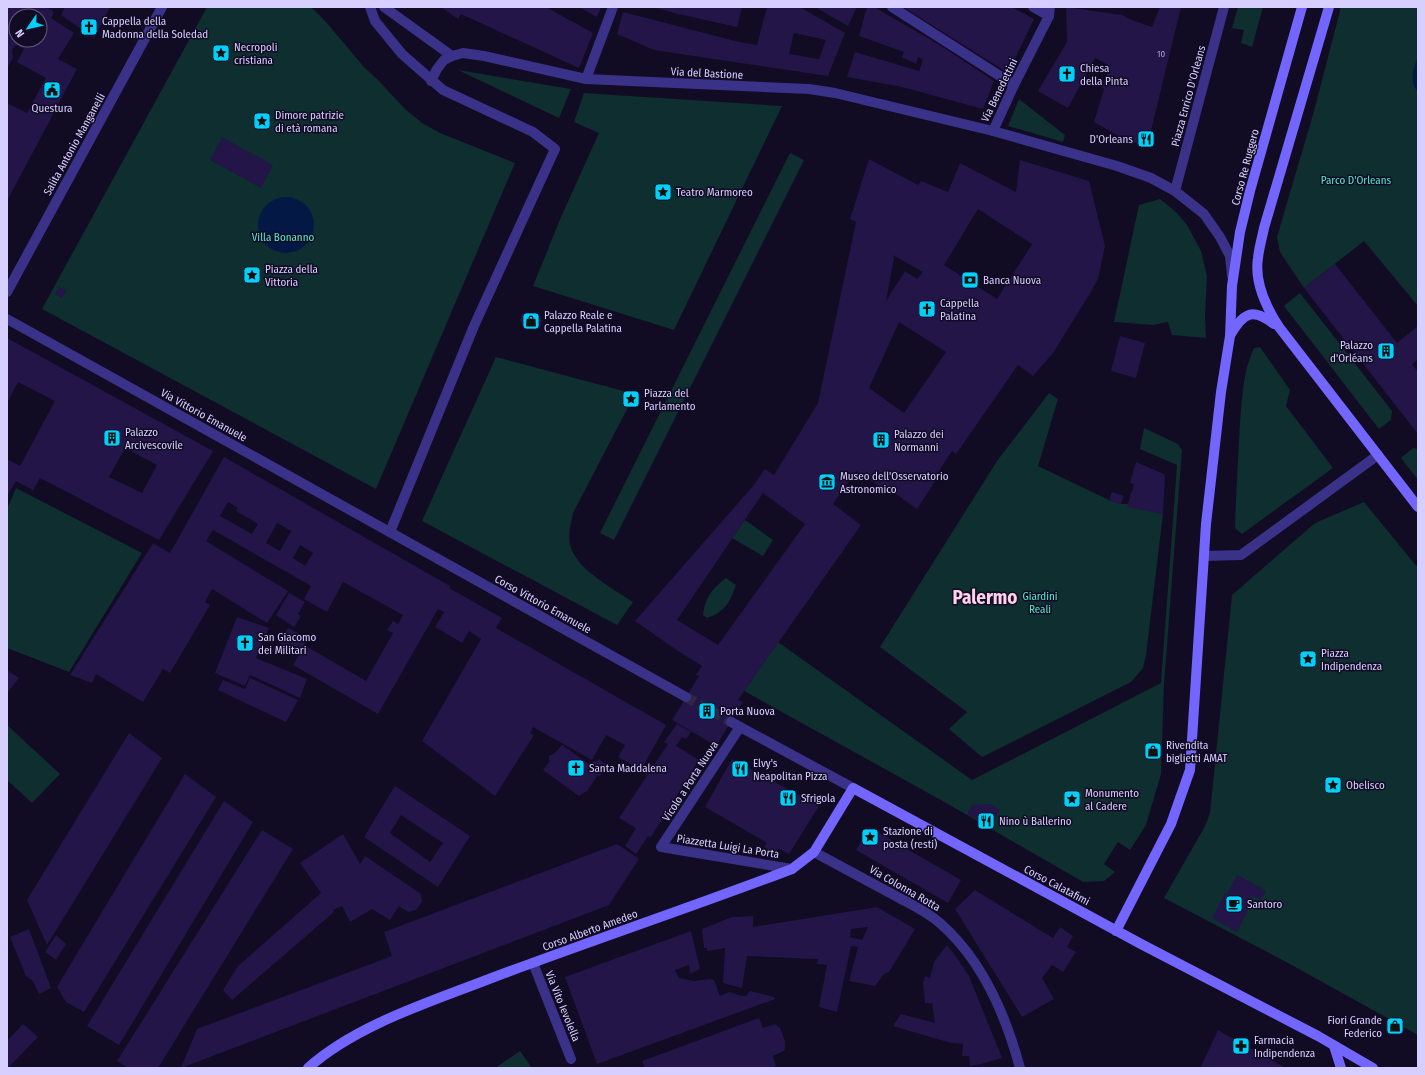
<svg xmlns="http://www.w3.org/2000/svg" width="1425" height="1075" viewBox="0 0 1425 1075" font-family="'Fira Sans Condensed',sans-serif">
  <rect width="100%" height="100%" fill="#110b24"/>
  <!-- green -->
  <g fill="#0e2e2f">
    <polygon points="207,7 311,7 326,22 364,67 379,81 404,108 422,123 440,133 515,163 376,489 42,309"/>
    <polygon points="1238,7 1263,7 1252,47 1241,43 1244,30 1232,28"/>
    <polygon points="1341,7 1418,7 1418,306 1364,241 1304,288 1280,252 1277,237 1314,111"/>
    <polygon points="458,70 571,89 559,118"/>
    <polygon points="584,93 782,106 674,330 533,286 561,217 599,133 574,122"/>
    <polygon points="1019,99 1065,135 1063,142 1008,126"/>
    <polygon points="790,153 804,160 614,540 600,533"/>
    <polygon points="1160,199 1177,213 1187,225 1201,251 1207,276 1205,317 1206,338 1172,335 1168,322 1153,325 1114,322 1139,205"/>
    <polygon points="1300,293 1392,411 1391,420 1379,429 1284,306"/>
    <path d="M1260 347 1290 390 1286 406 1333 468 1242 534 1235 528C1236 493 1238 458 1240 423 1242 398 1243 371 1254 348Z"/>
    <path d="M496 357 635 394 573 513C571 524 568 533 570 544 575 569 614 589 633 602L617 625 422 521Z"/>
    <polygon points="1049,393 1058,399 1038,466 1109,500 1121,504 1128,504 1163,514 1146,655 1143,668 1131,682 982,757 949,729 967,712 880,647 997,461"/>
    <polygon points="1144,428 1178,444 1182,450 1164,684 1161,774 1146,825 1130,850 1118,842 1104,864 1115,872 1104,881 1083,882 948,804 744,691 778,642 972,780 1161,683 1177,465 1140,449"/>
    <polygon points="1413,448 1418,449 1418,480 1401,458"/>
    <polygon points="16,488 142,553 69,672 7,648 7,509"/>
    <polygon points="1364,502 1418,568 1418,1035 1288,963 1164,898 1205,826 1210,813 1232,595 1315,523"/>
    <polygon points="745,520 773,540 763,556 732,538"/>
    <path d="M726 578 736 585C730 602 725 612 707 618L703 615C705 597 712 589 726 578Z"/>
    <polygon points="7,725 60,774 32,803 7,780"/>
    <polygon points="520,1051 532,1068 495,1068"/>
  </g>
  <!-- water -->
  <g fill="#041845">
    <path d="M1418 57V92C1409 82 1413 68 1418 57Z"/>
    <circle cx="286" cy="225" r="28"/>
  </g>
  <!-- building -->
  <g fill="#231547" fill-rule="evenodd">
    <path d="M7 7H47L54 12 51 18 74 33 58 59 77 69 7 201V103L27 113 46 78 17 62 24 49 16 45 12 50 13 58 7 68ZM16 16H40V40H16Z"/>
    <polygon points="65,7 110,7 94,38 61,15"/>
    <polygon points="441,7 546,7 593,33 579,68 461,14 458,19"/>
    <polygon points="579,7 601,7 597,17"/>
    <polygon points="653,7 742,7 737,27 678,14"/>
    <path d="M767 7H800L845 33 828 76 654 50 617 34 623 12 739 42 757 45ZM794 33 826 40 819 59 789 54Z"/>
    <polygon points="815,7 857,7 848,26"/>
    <polygon points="867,7 874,7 938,44 994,81 983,109 902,87 847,77 855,52 919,71 923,59 918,57 916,64 902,57 904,52 859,36"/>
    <polygon points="903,7 1012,7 1034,19 1008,73"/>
    <polygon points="1066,7 1122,15 1129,19 1152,27 1160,7 1181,7 1147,147 1124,139 1094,122 1104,89 1102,87 1110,66 1095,58 1068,108 1038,91 1067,42"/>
    <polygon points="222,137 273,165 261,188 210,160"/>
    <path d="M869 159 918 185 921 181 948 192 960 163 1016 192 1020 160 1089 181 1105 246 1098 279 1089 295 1053 353 1033 376 1018 365 956 454 952 451 935 477 937 478 917 509 886 487 884 489 856 471 833 504 861 525 738 700 743 702 716 746 672 720 699 676 696 675 702 666 678 651 635 621 753 486 765 469 774 475 818 403 856 222 850 219ZM978 209 1032 244 997 299 944 265ZM893 255 923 272 917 279 905 271 886 301 894 258ZM899 322 946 352 904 413 869 388ZM763 493 805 524 718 645 677 620Z"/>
    <polygon points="1335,264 1397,343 1418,326 1418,359 1412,364 1418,372 1418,434 1304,288"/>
    <polygon points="59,287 66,290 62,298 55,294"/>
    <polygon points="527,312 540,316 542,321 540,328 535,330 523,327 520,320 522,314"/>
    <polygon points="1120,336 1145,343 1136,378 1111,371"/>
    <path d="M7 338 213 451 159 540 40 478 33 490 16 481 7 496V459L20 466 55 401 18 382 7 403ZM125 448 157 465 142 493 109 477Z"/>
    <path d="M224 457 450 586 449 588 502 618 496 628 666 725 641 770 618 757 625 745 606 735 592 760 533 727 530 733 534 735 495 796 422 741 481 639 469 631 462 643 435 627 444 612 438 609 378 714 293 665 299 654 280 645 288 628 308 638 304 645 366 681 393 633 387 630 393 621 398 624 403 615 343 582 327 612 304 599 311 586 213 530 206 541 288 591 267 623 212 589 205 602 210 605 170 673 163 669 143 702 96 674 92 683 70 675 153 543 170 553ZM228 502 238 508 236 511 258 524 252 534 220 516ZM277 523 291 531 280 551 266 543ZM300 545 313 553 305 566 293 558Z"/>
    <polygon points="1136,462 1164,474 1165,477 1163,514 1127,507 1134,484 1130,483"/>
    <polygon points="1112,492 1124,496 1121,504 1109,500"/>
    <polygon points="289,593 305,602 298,614 301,616 294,627 276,615"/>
    <polygon points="237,617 269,628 256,658 307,679 300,698 250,675 245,686 215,673"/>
    <polygon points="7,670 19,678 7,693"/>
    <polygon points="250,678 298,700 286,722 218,690 223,680 245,689"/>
    <polygon points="677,724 691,732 686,739 682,737 676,746 699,760 651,837 648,836 636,854 625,846 636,828 619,818 668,744 664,742"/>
    <polygon points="129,733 162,758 47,945 27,900"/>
    <polygon points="1150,743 1160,746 1157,759 1146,757"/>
    <polygon points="562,745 590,765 594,761 595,762 599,759 609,767 603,774 602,773 599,777 598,775 587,791 579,796 543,770 550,761 549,760 549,756 555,753"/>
    <polygon points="732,759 819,806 789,854 778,848 775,853 764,847 767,843 705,807"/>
    <polygon points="185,774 216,797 84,1012 66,1002 57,987"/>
    <path d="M395 786 470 836 438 887 364 837ZM401 815 443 843 430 862 390 833Z"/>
    <polygon points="224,801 253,822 119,1045 87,1026"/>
    <polygon points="990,804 1000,810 990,827 967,814 972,805"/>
    <polygon points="869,827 961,880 948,903 856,850"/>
    <polygon points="262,830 293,849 158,1068 128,1068 117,1061"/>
    <polygon points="343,834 360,864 365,856 421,894 422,902 416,910 408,912 399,906 390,920 372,909 350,922 342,906 333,910 334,912 232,1000 223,990 238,966 321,893 300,863"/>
    <polygon points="617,844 639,859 609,905 181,1068 197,1029 392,956 384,932"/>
    <polygon points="1237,875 1266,891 1261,900 1253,896 1246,908 1248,910 1237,932 1212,918 1225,893 1227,894"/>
    <polygon points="975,890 1053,938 1060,927 1073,936 1067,947 1076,952 1063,972 1052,965 1042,978 1054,999 1022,1017 955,909"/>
    <path d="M877 907 915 929 889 972 884 974 875 986 849 981 858 947 851 946 837 1012 819 1007 827 965 817 964 818 959 747 956 742 988 723 983 725 948 707 951V948H704L702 929 732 917 753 916V927ZM868 927 862 940 850 937 851 929Z"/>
    <polygon points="29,929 51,988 39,994 33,981 26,976 10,937"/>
    <polygon points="691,931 700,969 690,974 689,965 675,970 679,978 694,981 710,979 714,980 720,996 729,992 742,996 746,996 750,991 774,997 775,999 597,1064 565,977"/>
    <polygon points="56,935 66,944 56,960 45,952"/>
    <polygon points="947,945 957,958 969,976 1002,1058 981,1064 970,1066 969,1056 962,1056 963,1044 951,1043 893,1026 901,1014 935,1023 932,1003 925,1003 923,983 925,976 930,978 934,962"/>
    <polygon points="759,1018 763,1028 775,1024 780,1028 785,1041 785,1048 784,1051 773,1056 776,1066 771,1068 645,1068 642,1061"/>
    <polygon points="23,1024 38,1037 8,1068 7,1068 7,1041"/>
    <polygon points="1218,1030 1230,1037 1286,1068 1200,1068"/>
  </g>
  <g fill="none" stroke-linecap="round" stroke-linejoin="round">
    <!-- street-tunnel -->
    <polyline stroke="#2f2845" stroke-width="10" stroke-dasharray="10 5" stroke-linecap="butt" points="686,697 731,722"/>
    <!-- street -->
    <g stroke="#3a3188" stroke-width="10">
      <polyline points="370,7 375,21 402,54 443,90 533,132 555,149 474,326 390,532"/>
      <polyline points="384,7 452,56"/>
      <polyline points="892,7 1014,85"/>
      <polyline points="1033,7 1049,16"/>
      <polyline points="586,79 613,7"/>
      <polyline points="431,81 437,69 444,60 452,56 463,53 484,56 586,79 809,89 835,93 993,131 1117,166 1151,178 1175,191 1204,214 1220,237 1230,256 1232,276"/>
      <polyline points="993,131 1014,85 1049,16 1050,7"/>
      <polyline points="1175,191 1224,7"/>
      <polyline points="7,292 162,7"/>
      <polyline points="7,319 686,697"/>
      <polyline points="1205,556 1241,555 1378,455"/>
      <polyline points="731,722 853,788"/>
      <polyline points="740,727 661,847 792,869"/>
      <path d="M814 852C840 866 866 880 892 894 908 903 927 911 941 924 982 960 1006 1016 1020 1068"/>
      <polyline points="533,963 571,1059"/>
    </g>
    <!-- secondary -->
    <g stroke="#7366ff" stroke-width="10">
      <path d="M1329 7 1264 228C1262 238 1259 248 1258 258 1254 283 1266 307 1279 327L1418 507"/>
      <path d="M1231 334C1244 312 1253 308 1274 324"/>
      <polyline points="1116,931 1171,824 1190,770 1206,524 1221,392 1230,336 1232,286 1240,232 1250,191 1302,7"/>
      <polyline points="1334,1046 1341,1068"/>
      <path d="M308 1068C356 1025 430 1002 489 979 590 941 692 907 792 869L814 852 853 788 1141 944 1318 1036 1373 1068"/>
    </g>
  </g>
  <!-- icons -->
  <defs>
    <g id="church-square" transform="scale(0.9)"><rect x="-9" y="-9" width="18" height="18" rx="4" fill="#00d1fa" stroke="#110b24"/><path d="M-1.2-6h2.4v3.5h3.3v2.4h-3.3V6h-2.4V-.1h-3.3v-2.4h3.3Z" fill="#111"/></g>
    <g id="sight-square" transform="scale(0.9)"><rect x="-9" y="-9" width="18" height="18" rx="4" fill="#00d1fa" stroke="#110b24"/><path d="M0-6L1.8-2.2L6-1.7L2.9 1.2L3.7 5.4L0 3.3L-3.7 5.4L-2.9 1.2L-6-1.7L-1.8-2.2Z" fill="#111"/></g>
    <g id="civic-square" transform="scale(0.9)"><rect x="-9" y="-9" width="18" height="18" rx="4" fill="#00d1fa" stroke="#110b24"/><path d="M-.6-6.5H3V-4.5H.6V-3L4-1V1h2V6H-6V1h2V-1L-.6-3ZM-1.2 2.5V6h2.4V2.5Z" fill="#111"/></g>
    <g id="restaurant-square" transform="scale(0.9)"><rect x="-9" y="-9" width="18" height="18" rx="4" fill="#00d1fa" stroke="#110b24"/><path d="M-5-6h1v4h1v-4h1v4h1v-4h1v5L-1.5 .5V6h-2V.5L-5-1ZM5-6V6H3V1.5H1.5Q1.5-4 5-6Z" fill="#111"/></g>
    <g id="bank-square" transform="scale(0.9)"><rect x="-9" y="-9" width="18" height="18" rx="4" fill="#00d1fa" stroke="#110b24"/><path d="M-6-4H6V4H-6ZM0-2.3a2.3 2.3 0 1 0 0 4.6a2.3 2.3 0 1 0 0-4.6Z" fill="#111"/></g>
    <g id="shop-square" transform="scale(0.9)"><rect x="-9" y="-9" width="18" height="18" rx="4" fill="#00d1fa" stroke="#110b24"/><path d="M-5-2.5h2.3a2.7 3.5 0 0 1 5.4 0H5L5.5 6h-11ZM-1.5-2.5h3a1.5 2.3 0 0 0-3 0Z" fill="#111"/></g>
    <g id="building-square" transform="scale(0.9)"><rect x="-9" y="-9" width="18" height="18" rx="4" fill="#00d1fa" stroke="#110b24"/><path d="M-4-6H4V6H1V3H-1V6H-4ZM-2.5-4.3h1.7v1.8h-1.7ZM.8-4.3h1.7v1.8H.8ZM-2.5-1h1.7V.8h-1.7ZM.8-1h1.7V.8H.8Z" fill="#111"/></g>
    <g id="museum-square" transform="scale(0.9)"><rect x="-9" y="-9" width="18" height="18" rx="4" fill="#00d1fa" stroke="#110b24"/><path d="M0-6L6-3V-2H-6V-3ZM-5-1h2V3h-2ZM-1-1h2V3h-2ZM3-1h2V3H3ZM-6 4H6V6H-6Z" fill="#111"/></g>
    <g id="cafe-square" transform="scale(0.9)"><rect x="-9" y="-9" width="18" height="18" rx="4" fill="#00d1fa" stroke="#110b24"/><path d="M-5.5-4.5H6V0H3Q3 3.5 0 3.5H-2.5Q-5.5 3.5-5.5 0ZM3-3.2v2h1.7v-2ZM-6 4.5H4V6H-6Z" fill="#111"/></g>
    <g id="pharmacy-square" transform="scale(0.9)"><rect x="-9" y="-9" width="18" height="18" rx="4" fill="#00d1fa" stroke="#110b24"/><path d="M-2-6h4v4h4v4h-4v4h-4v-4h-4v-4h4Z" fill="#111"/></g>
  </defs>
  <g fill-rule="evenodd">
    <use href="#church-square" x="89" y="27"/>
    <use href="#sight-square" x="221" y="53"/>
    <use href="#church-square" x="1067" y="74"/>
    <use href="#civic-square" x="52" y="90"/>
    <use href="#sight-square" x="262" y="121"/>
    <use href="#restaurant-square" x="1146" y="139"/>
    <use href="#sight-square" x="663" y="192"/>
    <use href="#sight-square" x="252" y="275"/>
    <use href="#bank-square" x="970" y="280"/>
    <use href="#church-square" x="927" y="309"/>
    <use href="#shop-square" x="531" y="321"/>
    <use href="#building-square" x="1386" y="351"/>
    <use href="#sight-square" x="631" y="399"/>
    <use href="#building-square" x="112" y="438"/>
    <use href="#building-square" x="881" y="440"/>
    <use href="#museum-square" x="827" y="482"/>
    <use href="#church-square" x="245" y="643"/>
    <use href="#sight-square" x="1308" y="659"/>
    <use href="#building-square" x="707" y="711"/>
    <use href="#shop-square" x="1153" y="751"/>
    <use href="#church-square" x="576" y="768"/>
    <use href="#restaurant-square" x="740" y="769"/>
    <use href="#sight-square" x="1333" y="785"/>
    <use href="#restaurant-square" x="788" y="798"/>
    <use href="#sight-square" x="1072" y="799"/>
    <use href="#restaurant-square" x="986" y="821"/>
    <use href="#sight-square" x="870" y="837"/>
    <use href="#cafe-square" x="1234" y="904"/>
    <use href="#shop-square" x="1395" y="1026"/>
    <use href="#pharmacy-square" x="1241" y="1046"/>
  </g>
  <g text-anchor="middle" stroke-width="3" stroke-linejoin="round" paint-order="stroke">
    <!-- number labels -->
    <g font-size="9" fill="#aaa0d1">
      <text x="1161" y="57">10</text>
    </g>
    <!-- poi labels -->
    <g font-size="11" fill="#d7cfff" stroke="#110b24" text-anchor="start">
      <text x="102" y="25">Cappella della<tspan x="102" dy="13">Madonna della Soledad</tspan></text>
      <text x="234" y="51">Necropoli<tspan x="234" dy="13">cristiana</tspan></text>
      <text x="1080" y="72">Chiesa<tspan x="1080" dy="13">della Pinta</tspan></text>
      <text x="52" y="112" text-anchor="middle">Questura</text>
      <text x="275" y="119">Dimore patrizie<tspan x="275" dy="13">di età romana</tspan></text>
      <text x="1133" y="143" text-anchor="end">D'Orleans</text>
      <text x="676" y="196">Teatro Marmoreo</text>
      <text x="265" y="273">Piazza della<tspan x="265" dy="13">Vittoria</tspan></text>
      <text x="983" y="284">Banca Nuova</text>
      <text x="940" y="307">Cappella<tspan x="940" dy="13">Palatina</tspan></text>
      <text x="544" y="319">Palazzo Reale e<tspan x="544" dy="13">Cappella Palatina</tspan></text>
      <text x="1373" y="349" text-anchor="end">Palazzo<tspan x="1373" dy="13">d'Orléans</tspan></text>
      <text x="644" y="397">Piazza del<tspan x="644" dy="13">Parlamento</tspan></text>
      <text x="125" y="436">Palazzo<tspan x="125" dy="13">Arcivescovile</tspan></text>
      <text x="894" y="438">Palazzo dei<tspan x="894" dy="13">Normanni</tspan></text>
      <text x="840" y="480">Museo dell'Osservatorio<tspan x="840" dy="13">Astronomico</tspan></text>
      <text x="258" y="641">San Giacomo<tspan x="258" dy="13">dei Militari</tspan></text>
      <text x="1321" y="657">Piazza<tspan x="1321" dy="13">Indipendenza</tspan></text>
      <text x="720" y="715">Porta Nuova</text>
      <text x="1166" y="749">Rivendita<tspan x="1166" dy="13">biglietti AMAT</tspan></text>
      <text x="753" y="767">Elvy's<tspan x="753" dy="13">Neapolitan Pizza</tspan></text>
      <text x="589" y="772">Santa Maddalena</text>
      <text x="1346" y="789">Obelisco</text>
      <text x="1085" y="797">Monumento<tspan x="1085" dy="13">al Cadere</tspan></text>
      <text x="801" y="802">Sfrigola</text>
      <text x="999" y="825">Nino ù Ballerino</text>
      <text x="883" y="835">Stazione di<tspan x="883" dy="13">posta (resti)</tspan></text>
      <text x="1247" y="908">Santoro</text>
      <text x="1382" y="1024" text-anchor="end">Fiori Grande<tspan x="1382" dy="13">Federico</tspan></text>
      <text x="1254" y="1044">Farmacia<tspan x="1254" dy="13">Indipendenza</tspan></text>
    </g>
    <!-- street labels -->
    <g font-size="11" fill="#d7cfff" stroke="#110b24">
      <text transform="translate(707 73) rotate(3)" y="4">Via del Bastione</text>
      <text transform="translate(999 90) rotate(-64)" y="4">Via Benedettini</text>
      <text transform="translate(1188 96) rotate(-75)" y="4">Piazza Enrico D'Orleans</text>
      <text transform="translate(74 144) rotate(-61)" y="4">Salita Antonio Manganelli</text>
      <text transform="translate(1245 167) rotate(-75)" y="4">Corso Re Ruggero</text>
      <text transform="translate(204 415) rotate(29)" y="4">Via Vittorio Emanuele</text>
      <text transform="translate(543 604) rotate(29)" y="4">Corso Vittorio Emanuele</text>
      <text transform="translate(690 781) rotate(-57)" y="4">Vicolo a Porta Nuova</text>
      <text transform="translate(728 846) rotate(9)" y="4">Piazzetta Luigi La Porta</text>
      <text transform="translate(1057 885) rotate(28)" y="4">Corso Calatafimi</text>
      <text transform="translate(905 888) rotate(30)" y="4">Via Colonna Rotta</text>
      <text transform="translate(590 930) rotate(-20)" y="4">Corso Alberto Amedeo</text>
      <text transform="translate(563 1006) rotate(68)" y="4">Via Vito Ievolella</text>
    </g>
    <!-- park labels -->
    <g font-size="11" fill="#4eecce" stroke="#110b24">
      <text x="1356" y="184">Parco D'Orleans</text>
      <text x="283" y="241">Villa Bonanno</text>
      <text x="1040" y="600">Giardini<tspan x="1040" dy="13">Reali</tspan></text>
    </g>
    <!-- town labels -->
    <g font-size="19" font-weight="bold" fill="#ffd1eb" stroke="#110b24">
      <text x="985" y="604">Palermo</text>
    </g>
  </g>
  <!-- border -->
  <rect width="1425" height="1075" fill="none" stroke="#d7cfff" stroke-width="16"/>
  <!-- north arrow -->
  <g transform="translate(28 28) rotate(236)"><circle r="19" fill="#110b24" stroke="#60597c"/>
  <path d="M0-3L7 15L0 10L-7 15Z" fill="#00d1fa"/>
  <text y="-6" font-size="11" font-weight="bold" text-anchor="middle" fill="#d7cfff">N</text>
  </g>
</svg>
